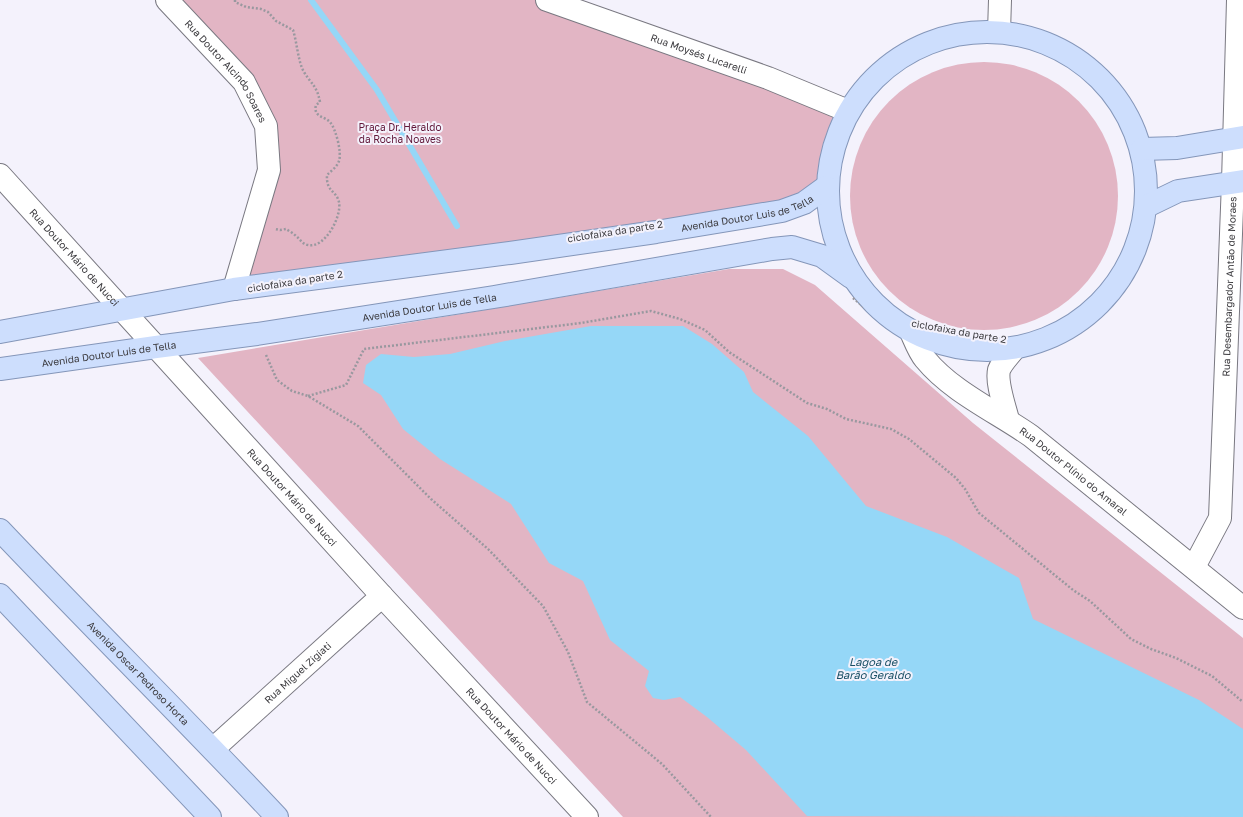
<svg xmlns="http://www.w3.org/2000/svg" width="1243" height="817" viewBox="0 0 1243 817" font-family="'Golos Text',sans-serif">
  <rect width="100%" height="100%" fill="#f4f2fc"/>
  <!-- green -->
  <g fill="#e2b5c4">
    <polygon points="167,0 547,0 848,111 833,148 826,187 804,203 234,289 269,170 266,126"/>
    <circle cx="984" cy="196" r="134"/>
    <polygon points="729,269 783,269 815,285 973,423 1243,638 1243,817 623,817 198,358"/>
  </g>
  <!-- water -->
  <polygon fill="#95d7f7" points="591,326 683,326 712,344 744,372 753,392 808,436 866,506 947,537 1019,578 1033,619 1199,700 1243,729 1243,817 807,816 746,750 707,717 680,697 664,700 653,698 645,686 649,671 610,640 583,581 549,563 511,504 440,459 403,429 381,395 363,383 366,365 381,354 414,357 450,354 505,341"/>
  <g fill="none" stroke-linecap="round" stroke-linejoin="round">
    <!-- stream -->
    <polyline stroke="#95d7f7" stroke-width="6" points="311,0 377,90 457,226"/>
    <!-- minor casing -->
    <g stroke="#797881" stroke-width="24">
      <g id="minor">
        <path id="s1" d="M167 0 244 82 266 126 269 170 234 289"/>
        <path id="s2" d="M547 0 768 78 848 111"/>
        <polyline points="999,32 1000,0"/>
        <path id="s3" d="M0 175 382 596 587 817"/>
        <path id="s4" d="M911 332C915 341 919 352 925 359 952 392 997 412 1031 436L1243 608"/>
        <path d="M1008 420C1005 407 996 383 999 370 1002 362 1009 356 1014 349"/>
        <path id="s5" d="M1194 567 1220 518 1233 182 1238 0"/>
        <path id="s6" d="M213 749 382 596"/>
      </g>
    </g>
    <!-- major casing -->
    <g stroke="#8496b9" stroke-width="24">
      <g id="major">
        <circle cx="987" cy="191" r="159"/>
        <polyline points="1142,149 1177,148 1243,137"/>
        <polyline points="1147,206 1178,191 1243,181"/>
        <path id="s7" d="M0 332 234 289 510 253 656 232 782 211 804 203 826 187"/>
        <path id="s8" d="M0 369 156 347 257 334 494 297 772 249 792 247 822 256 851 277"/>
        <path id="s9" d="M0 530C91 626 186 720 277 817"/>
        <polyline points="0,595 210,817"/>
      </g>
    </g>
    <!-- path -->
    <g stroke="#99989f" stroke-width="2.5" stroke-dasharray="2 2" stroke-linecap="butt">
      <path d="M235 0V2L246 7 261 9 268 12 276 21 293 30C297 42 298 62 304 72 312 85 317 86 320 102L316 105C313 117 324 116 330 122 336 129 342 153 339 161 337 167 331 171 327 175 326 192 336 190 339 202 342 216 325 249 308 245 302 244 300 239 296 236 293 233 289 231 286 229L280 230 275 229"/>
      <polyline points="1019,39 1072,58 1119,111 1131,131"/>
      <polyline points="864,96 912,50 979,37"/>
      <polyline points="832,167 842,132"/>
      <polyline points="853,298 877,318 892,324"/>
      <polyline points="937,336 989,345"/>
      <polyline points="1033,339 1107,298 1136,223"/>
      <polyline points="266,355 277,380 292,391 308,396 358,426 431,499 488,549 543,606 568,652 587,702 662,764 711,817"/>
      <polyline points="308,396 346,385 364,349 581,323 651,311 680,319 705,330 729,352 807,403 827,409 846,419 891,429 909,439 956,478 965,489 979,513 1073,590 1090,601 1131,639 1151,649 1176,658 1212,676 1243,702"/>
    </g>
    <!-- minor -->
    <use href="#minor" stroke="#fff" stroke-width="22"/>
    <!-- major -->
    <use href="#major" stroke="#cddefd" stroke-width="22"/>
  </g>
  <g text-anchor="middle" stroke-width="4" stroke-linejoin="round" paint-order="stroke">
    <!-- street labels -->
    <g font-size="10" fill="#3b3a3e" stroke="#f4f2fc">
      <text dy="4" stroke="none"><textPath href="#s2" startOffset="161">Rua Moysés Lucarelli</textPath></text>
      <text dy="4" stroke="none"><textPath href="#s1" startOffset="93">Rua Doutor Alcindo Soares</textPath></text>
      <text dy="4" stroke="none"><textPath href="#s7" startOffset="757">Avenida Doutor Luis de Tella</textPath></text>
      <text transform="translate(615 231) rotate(-9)" y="4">ciclofaixa da parte 2</text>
      <text dy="4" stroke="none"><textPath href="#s3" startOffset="111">Rua Doutor Mário de Nucci</textPath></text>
      <text transform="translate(295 281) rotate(-9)" y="4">ciclofaixa da parte 2</text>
      <text dy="4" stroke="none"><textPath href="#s5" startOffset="287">Rua Desembargador Antão de Moraes</textPath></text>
      <text dy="4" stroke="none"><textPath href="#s8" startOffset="434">Avenida Doutor Luis de Tella</textPath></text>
      <text transform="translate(959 331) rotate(10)" y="4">ciclofaixa da parte 2</text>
      <text dy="4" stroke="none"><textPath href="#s8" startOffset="110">Avenida Doutor Luis de Tella</textPath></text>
      <text dy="4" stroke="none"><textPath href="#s4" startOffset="217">Rua Doutor Plínio do Amaral</textPath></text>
      <text dy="4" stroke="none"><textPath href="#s3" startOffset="435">Rua Doutor Mário de Nucci</textPath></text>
      <text dy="4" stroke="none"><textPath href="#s6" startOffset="114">Rua Miguel Zigiati</textPath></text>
      <text dy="4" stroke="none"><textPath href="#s9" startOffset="199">Avenida Oscar Pedroso Horta</textPath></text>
      <text dy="4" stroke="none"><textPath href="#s3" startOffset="759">Rua Doutor Mário de Nucci</textPath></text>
    </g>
    <!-- park labels -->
    <g font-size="10" fill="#611739" stroke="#f4f2fc">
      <text x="400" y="131">Praça Dr. Heraldo<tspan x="400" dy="12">da Rocha Noaves</tspan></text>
    </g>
    <!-- water labels -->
    <g font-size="11" font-style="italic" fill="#194f65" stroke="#f4f2fc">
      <text x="873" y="666">Lagoa de<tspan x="873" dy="13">Barão Geraldo</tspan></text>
    </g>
  </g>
</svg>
